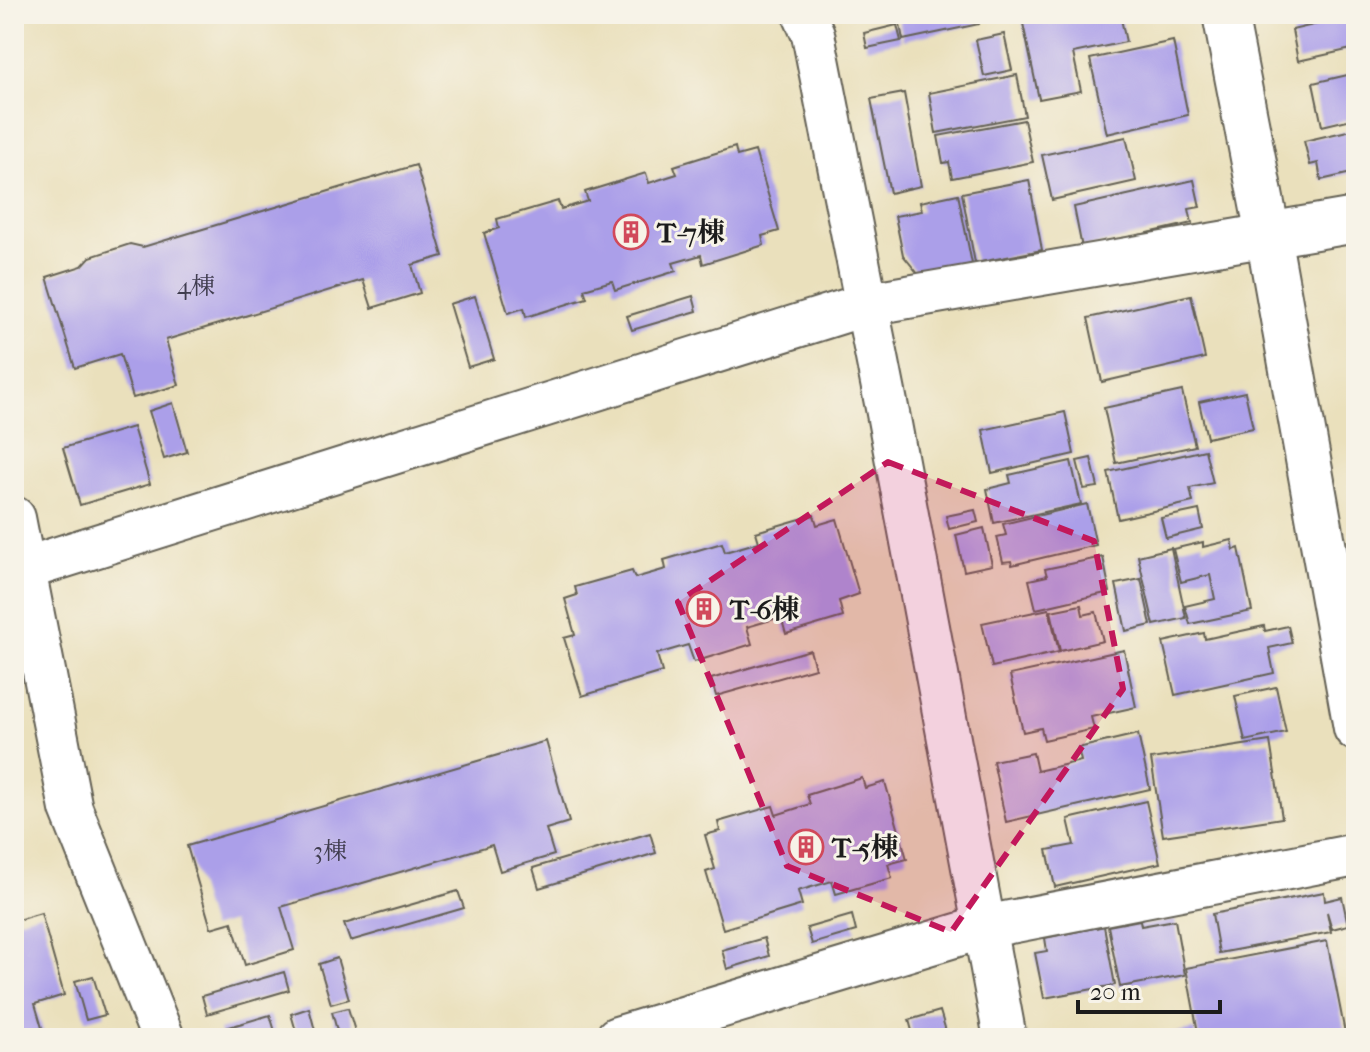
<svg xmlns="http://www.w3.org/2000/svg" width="1370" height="1052" viewBox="0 0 1370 1052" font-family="'IM FELL French Canon','Noto Serif JP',serif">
  <rect width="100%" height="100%" fill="#f7f3e8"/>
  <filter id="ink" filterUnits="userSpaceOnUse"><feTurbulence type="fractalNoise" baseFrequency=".0125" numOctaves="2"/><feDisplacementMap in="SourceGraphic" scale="16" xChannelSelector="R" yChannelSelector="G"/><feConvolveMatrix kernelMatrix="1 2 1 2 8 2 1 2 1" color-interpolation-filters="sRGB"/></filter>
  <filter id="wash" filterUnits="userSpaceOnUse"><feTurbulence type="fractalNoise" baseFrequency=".006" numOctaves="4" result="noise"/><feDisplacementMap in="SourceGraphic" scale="32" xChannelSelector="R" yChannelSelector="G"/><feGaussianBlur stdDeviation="1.8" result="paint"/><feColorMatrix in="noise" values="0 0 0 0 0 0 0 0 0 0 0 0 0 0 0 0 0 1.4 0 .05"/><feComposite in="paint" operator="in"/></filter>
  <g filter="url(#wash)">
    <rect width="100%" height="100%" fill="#eae0bc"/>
    <g id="blocks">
      <!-- building -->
      <g fill="#ab9fe9">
        <polygon points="898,14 977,14 979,24 903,40"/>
        <polygon points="1021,14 1120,14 1126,42 1073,53 1081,91 1039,99"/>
        <polygon points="1356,15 1356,48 1298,61 1292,30"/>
        <polygon points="897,25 901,41 867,48 864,33"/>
        <polygon points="1004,34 1012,70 984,76 976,40"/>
        <polygon points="1173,41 1188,115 1107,134 1090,59"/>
        <polygon points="1356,73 1356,118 1322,126 1313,83"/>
        <polygon points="1017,75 1025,116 936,133 929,93"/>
        <polygon points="904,93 921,186 890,193 871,99"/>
        <polygon points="1024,120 1033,162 952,178 949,162 943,163 938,136"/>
        <polygon points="1356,129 1356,172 1321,180 1318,163 1310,165 1304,141"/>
        <polygon points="1126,137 1136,181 1052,200 1042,155"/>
        <polygon points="735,147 737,156 755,151 779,231 762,236 764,245 703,264 701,255 673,263 676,271 615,290 612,281 584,289 587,298 526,317 524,308 508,313 484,233 499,228 497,219 558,201 561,209 588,201 585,192 646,173 649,183 677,174 674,166"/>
        <polygon points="416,165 443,256 412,265 420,293 372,308 363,280 166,340 179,385 133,398 120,354 75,368 47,277 82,266 90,257 130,244 143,247"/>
        <polygon points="1029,180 1042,250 975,263 962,193"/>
        <polygon points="1194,180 1200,207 1189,209 1192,223 1082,248 1074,207"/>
        <polygon points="958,194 972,264 919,275 903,255 895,216 922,211 920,202"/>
        <polygon points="1191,295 1205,358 1102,382 1088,318"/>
        <polygon points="475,296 494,359 468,367 449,304"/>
        <polygon points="693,296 697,311 632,330 627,316"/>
        <polygon points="1182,391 1195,446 1116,463 1104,408"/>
        <polygon points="1245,392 1253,428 1207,438 1199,402"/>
        <polygon points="173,403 187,452 164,459 149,411"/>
        <polygon points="1065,412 1074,454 992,473 983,430"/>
        <polygon points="133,427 150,484 80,505 63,448"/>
        <polygon points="1205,450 1213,483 1190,488 1193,502 1118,519 1108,472"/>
        <polygon points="1091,458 1098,487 1084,489 1077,461"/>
        <polygon points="1071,461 1081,504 994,523 987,489 1011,483 1009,475"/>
        <polygon points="1087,504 1096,545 1012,565 1011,561 1003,562 997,537 1006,535 1003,524"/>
        <polygon points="975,510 978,522 949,529 946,516"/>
        <polygon points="1199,510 1203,529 1166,538 1161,518"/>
        <polygon points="814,515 817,525 837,519 859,594 839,601 843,617 786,634 781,617 747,627 752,644 694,662 688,645 657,654 662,672 582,696 564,638 575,635 565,599 577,595 575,587 632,571 635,578 666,569 664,560 722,543 725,552 759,542 756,532"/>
        <polygon points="984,528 992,565 964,571 956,535"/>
        <polygon points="1232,540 1234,550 1239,548 1252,611 1190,624 1185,606 1215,599 1210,575 1181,582 1173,549 1203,542 1203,547"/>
        <polygon points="1171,548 1186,618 1154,625 1138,556"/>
        <polygon points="1103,557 1110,592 1036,609 1029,580 1047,576 1045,569"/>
        <polygon points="1141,579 1151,625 1126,631 1116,584"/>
        <polygon points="1081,605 1083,615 1096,612 1103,641 1060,651 1051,611"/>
        <polygon points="1049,609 1059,652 992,667 982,623"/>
        <polygon points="1264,626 1265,631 1288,626 1292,643 1269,648 1274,673 1175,695 1163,642 1204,633 1205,639"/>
        <polygon points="810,650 815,668 716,696 711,679"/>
        <polygon points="1124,650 1136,707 1091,717 1094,729 1044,740 1041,728 1023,732 1010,675"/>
        <polygon points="1276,687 1286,732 1245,741 1235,696"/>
        <polygon points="1138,734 1150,789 1006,822 993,761 1033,753 1037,771 1081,761 1078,748"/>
        <polygon points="546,741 569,822 546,829 554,855 500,871 492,845 281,907 294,950 245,965 232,922 211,928 187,846"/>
        <polygon points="1270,741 1282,818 1163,836 1151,759"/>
        <polygon points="862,778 865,788 885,782 907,859 888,864 892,878 836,894 832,881 798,891 802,905 723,929 706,872 715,869 705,835 720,831 718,822 773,806 776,815 810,804 807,795"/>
        <polygon points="1146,801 1160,863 1055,887 1047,850 1074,845 1068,819"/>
        <polygon points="650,833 656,853 539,888 533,868"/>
        <polygon points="458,891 464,908 350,941 344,924"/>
        <polygon points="1324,892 1325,901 1342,897 1348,925 1332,929 1327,912 1331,932 1219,953 1212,914"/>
        <polygon points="41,913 64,995 35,1004 45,1038 14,1038 14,921"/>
        <polygon points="852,915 856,931 812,944 807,928"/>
        <polygon points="1140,920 1141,926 1175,920 1185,975 1120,987 1108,926"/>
        <polygon points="1104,926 1115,985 1044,998 1035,953 1047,951 1045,938"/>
        <polygon points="764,938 769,956 727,969 722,950"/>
        <polygon points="1327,941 1346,1038 1199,1038 1186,968"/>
        <polygon points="337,958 349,999 331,1004 319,964"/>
        <polygon points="284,972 289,990 207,1014 202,996"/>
        <polygon points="93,976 105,1015 86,1020 75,981"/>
        <polygon points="309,1008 317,1038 298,1038 291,1014"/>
        <polygon points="348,1008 357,1038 339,1038 332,1012"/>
        <polygon points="940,1011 948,1038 914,1038 909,1020"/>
        <polygon points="270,1015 277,1038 222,1038 219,1030"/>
        <polygon points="1194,1030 1196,1038 1158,1038 1158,1036"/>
      </g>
    </g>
  </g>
  <g filter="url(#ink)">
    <use href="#blocks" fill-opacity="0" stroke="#646154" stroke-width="2"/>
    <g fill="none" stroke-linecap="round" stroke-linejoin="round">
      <!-- minor casing -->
      <g stroke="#646154" stroke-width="46">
        <g id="minor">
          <polyline points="804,14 813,34 887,408 1005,1038"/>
          <polyline points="14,518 71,809 163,1038"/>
          <polyline points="14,572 867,304 1268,235"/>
          <polyline points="617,1038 984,927 1356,855"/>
        </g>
      </g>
      <!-- tertiary casing -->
      <g stroke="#646154" stroke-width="48">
        <g id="tertiary">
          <polyline points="1225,14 1268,235 1356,728"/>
          <polyline points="1268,235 1356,220"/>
        </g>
      </g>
      <!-- minor -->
      <use href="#minor" stroke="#fff" stroke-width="42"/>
      <!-- tertiary -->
      <use href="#tertiary" stroke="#fff" stroke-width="44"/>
    </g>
  </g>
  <!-- marked area -->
  <path fill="#c2185b" fill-opacity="0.2" stroke="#c2185b" stroke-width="6" stroke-dasharray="16 10" stroke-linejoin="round" d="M888 462 1094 541 1123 689 951 932 787 866 678 602Z"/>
  <!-- icons -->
  <defs>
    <g id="building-ring" transform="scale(1.8)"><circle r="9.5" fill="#f7f3e8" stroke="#d1495b" stroke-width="1.5"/><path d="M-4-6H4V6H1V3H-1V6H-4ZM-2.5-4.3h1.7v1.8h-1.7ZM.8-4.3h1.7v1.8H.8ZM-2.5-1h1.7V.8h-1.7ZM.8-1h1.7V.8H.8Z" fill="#d1495b"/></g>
  </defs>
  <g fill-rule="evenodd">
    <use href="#building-ring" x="631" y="232"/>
    <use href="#building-ring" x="704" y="609"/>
    <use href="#building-ring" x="806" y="847"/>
  </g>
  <g text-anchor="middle" stroke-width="6" stroke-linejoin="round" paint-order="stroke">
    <!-- number labels -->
    <g font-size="24" fill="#403d4f">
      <text x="196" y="294">4棟</text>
      <text x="330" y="859">3棟</text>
    </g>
    <!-- poi labels -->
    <g font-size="28" font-weight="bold" fill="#1c1c1c" stroke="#f7f3e8" text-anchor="start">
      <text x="657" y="242">T-7棟</text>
      <text x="730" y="619">T-6棟</text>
      <text x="832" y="857">T-5棟</text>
    </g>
  </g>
  <!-- margin -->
  <rect width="1370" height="1052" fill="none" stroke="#f7f3e8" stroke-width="48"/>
  <!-- scale -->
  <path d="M1078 1000v12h142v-12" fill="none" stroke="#1c1c1c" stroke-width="4"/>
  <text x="1090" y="1000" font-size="24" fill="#1c1c1c" stroke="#f7f3e8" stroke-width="6" paint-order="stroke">20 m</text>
</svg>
